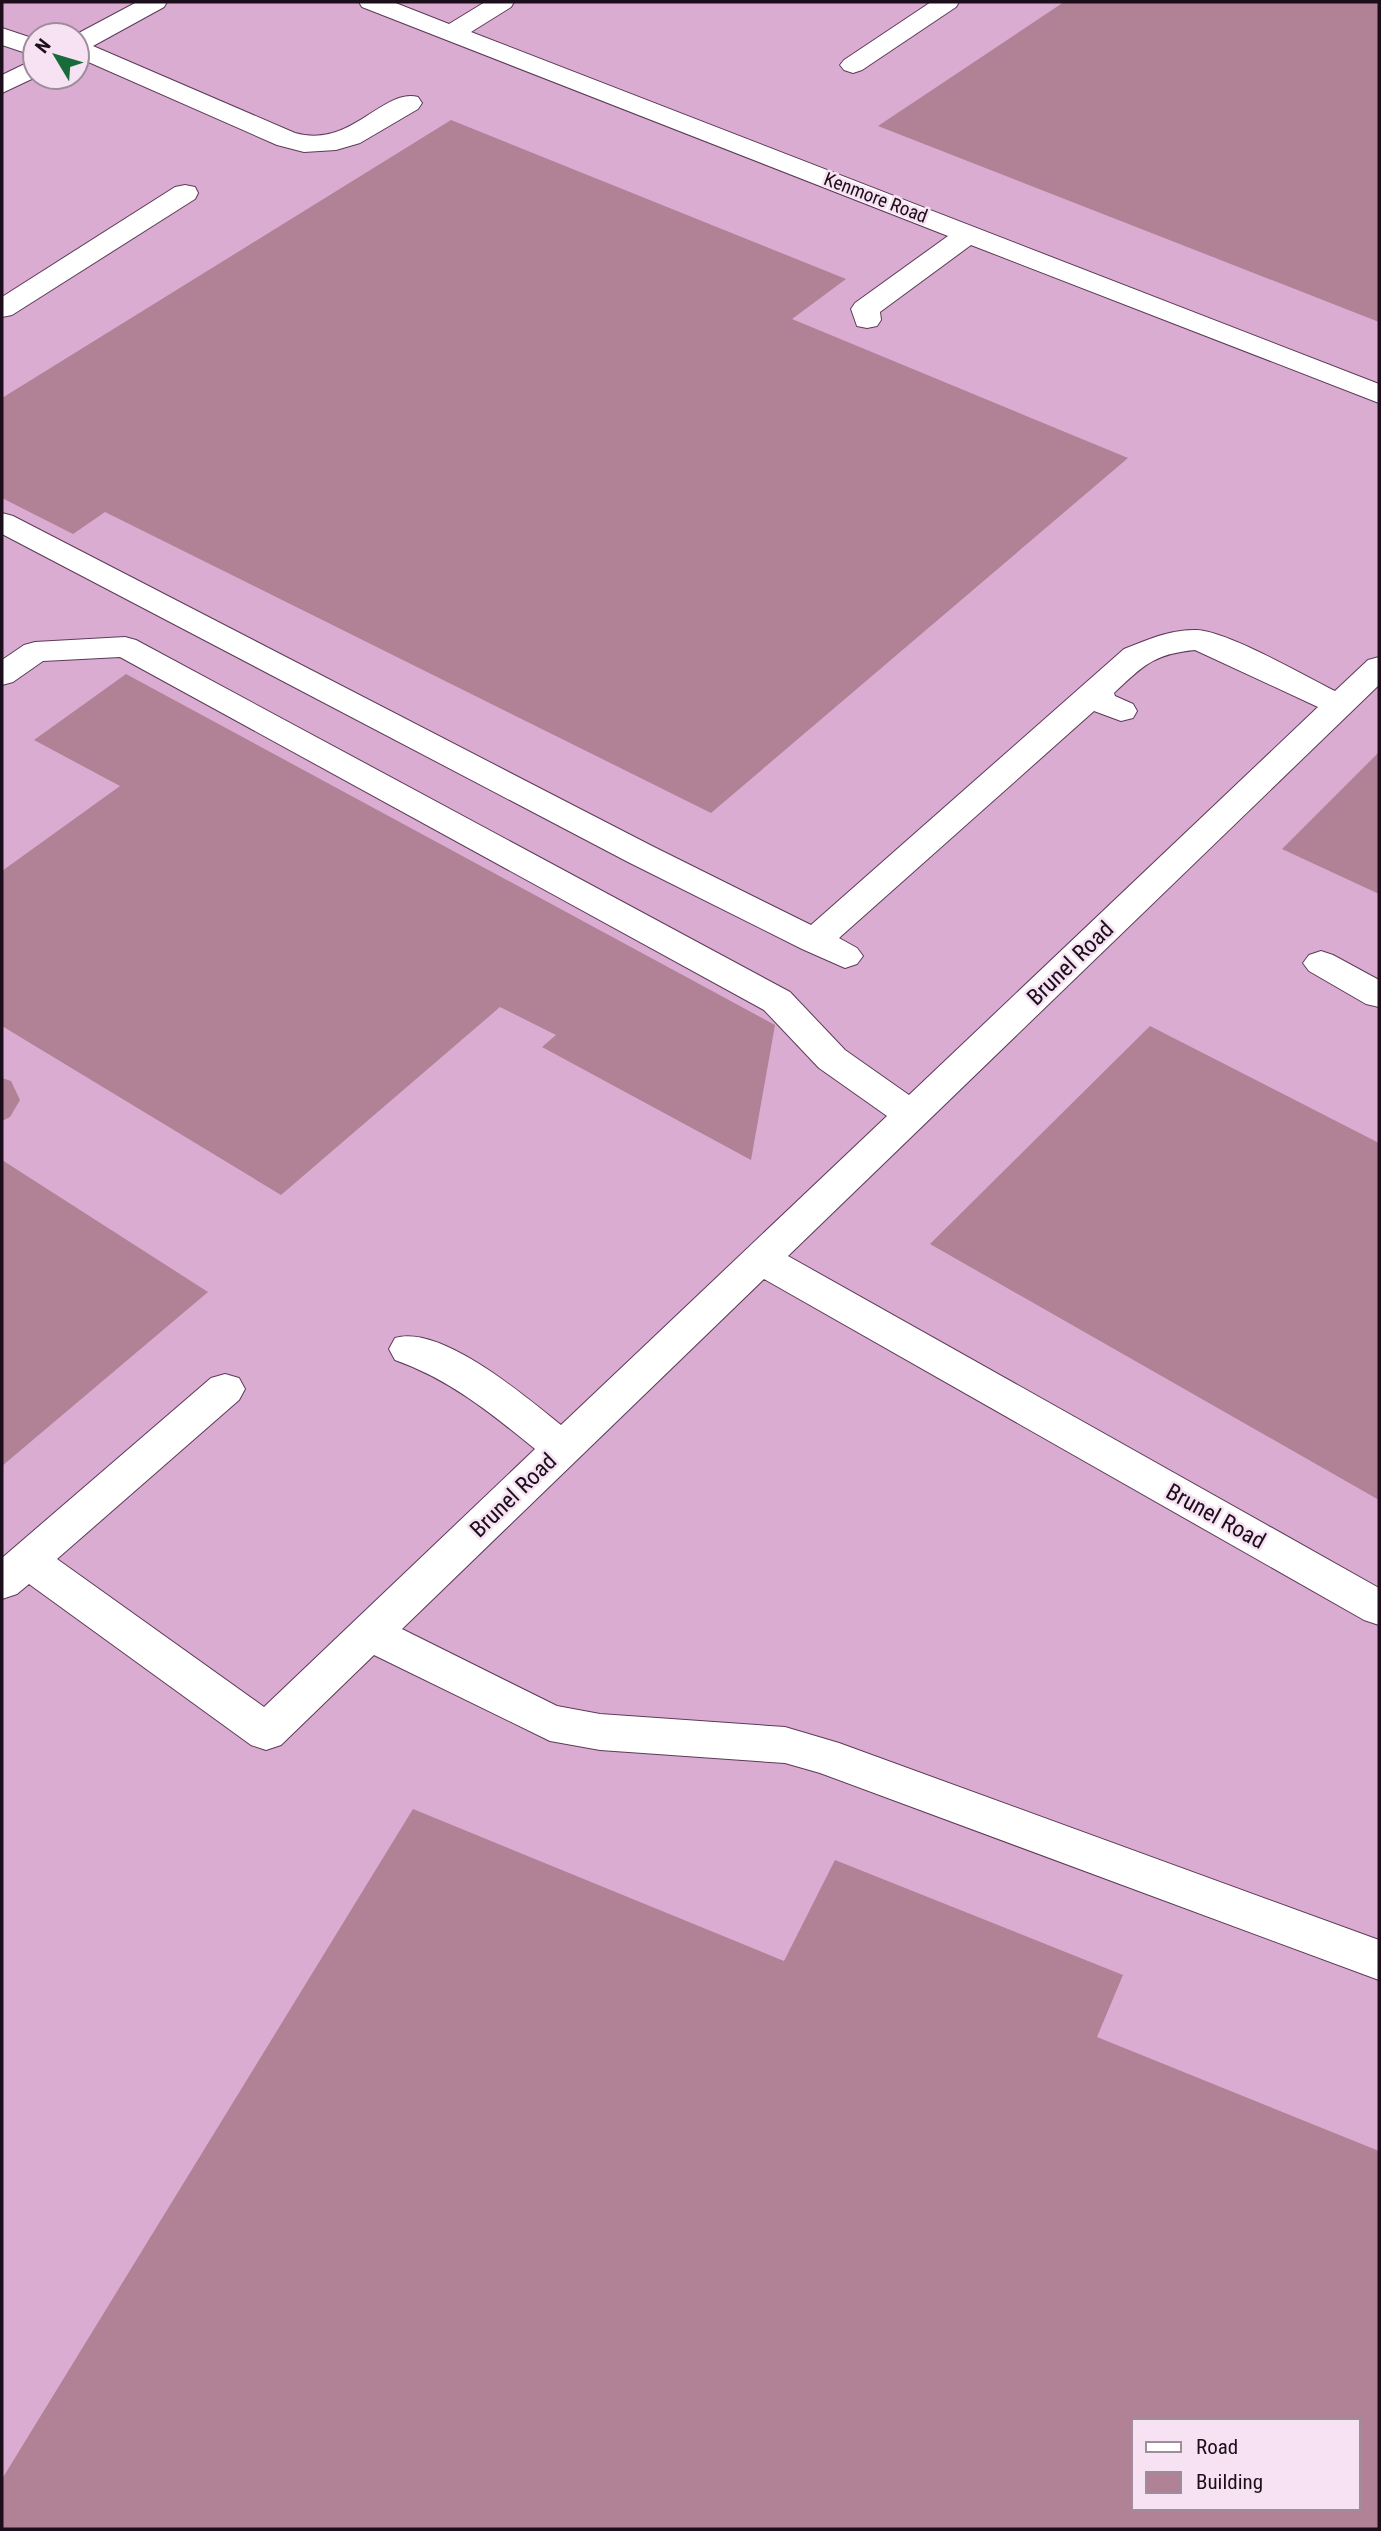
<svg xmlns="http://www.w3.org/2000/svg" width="1381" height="2531" viewBox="0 0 1381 2531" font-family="'Roboto Condensed',sans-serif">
  <rect width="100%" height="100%" fill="#e3badb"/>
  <!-- built -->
  <path fill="#dbacd2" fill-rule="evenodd" d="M2 2H1379V2529H2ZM35 35H77V77H35ZM1134 2421H1358V2508H1134Z"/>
  <!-- building -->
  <g fill="#b18195" fill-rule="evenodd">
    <polygon points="1064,2 1379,2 1379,322 878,126"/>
    <polygon points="451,120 846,279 792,319 1128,458 711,813 105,512 73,534 2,498 2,398"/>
    <polygon points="126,674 775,1025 751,1160 542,1047 556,1035 500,1007 281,1195 2,1026 2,871 120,786 34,740"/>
    <polygon points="1379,752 1379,894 1282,849"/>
    <polygon points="1150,1026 1379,1143 1379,1500 930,1244"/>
    <polygon points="2,1078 11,1081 20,1100 10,1117 2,1121"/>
    <polygon points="2,1160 208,1292 2,1466"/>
    <path d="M413 1809 784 1961 835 1860 1123 1975 1097 2037 1379 2151V2529H2V2479ZM1134 2421H1358V2508H1134Z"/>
  </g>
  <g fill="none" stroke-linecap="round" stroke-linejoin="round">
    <!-- minor casing -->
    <g stroke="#5d3a57" stroke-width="2">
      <g id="minor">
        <path d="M137 2H167L164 7 93 46 295 133C352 149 382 88 418 97L422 103 418 109 360 143 336 150 304 152 277 145 77 57V35H75Z"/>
        <polygon points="359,2 393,2 449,24 485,2 514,2 511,7 471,32 1379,384 1379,403 971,245 880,312 881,320 877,326 867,328 857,326 851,309 855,303 948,236 362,7"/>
        <polygon points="931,2 959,2 956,7 862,70 853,73 844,70 840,65 844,60"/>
        <polygon points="2,28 35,39 35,56 2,45"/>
        <polygon points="35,59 36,77 2,93 2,75"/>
        <polygon points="185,185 195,187 198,193 195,199 12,315 2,317 2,297 175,187"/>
        <path d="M2 513 13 516 652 846 811 925 1124 649C1147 640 1171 629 1197 630 1229 632 1303 675 1335 691L1368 660 1379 657V685L788 1256 1379 1588V1625L1364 1620 764 1279 402 1629 557 1706 600 1714 785 1727 839 1743 1379 1940V1980L820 1773 785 1763 600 1750 550 1741 374 1655 281 1745 266 1750 251 1745 29 1584 17 1594 2 1599V1558L211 1378 225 1374 239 1378 245 1389 239 1400 57 1559 264 1707 535 1449C491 1413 449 1379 395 1360L389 1349 395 1338C441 1324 526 1397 561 1425L887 1116 819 1068 764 1010 120 657 43 661 13 682 2 685V660L24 645 35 642 125 637 136 640 790 992 845 1050 909 1095 1318 707 1195 650C1153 654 1143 666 1114 693L1115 696 1133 704 1137 711 1133 718 1121 721 1094 711 839 938 857 948 863 956 857 964 845 968 802 949 628 862 2 534Z"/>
        <polygon points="1321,951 1333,955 1379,980 1379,1007 1366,1004 1309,971 1303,963 1309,955"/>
      </g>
    </g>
    <!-- minor -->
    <use href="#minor" fill="#fff" fill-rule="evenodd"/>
  </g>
  <g text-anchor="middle" stroke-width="5" stroke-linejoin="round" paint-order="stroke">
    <!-- far-street labels -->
    <g font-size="19" fill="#1c0e1a" stroke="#f7e2f3">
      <text transform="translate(876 197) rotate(21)" y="7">Kenmore Road</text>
    </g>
    <!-- street labels -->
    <g font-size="23" fill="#1c0e1a" stroke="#f7e2f3">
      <text transform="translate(1070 963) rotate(-44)" y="8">Brunel Road</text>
      <text transform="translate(513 1495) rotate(-44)" y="8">Brunel Road</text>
      <text transform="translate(1216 1516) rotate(29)" y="8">Brunel Road</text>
    </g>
  </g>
  <!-- border -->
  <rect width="1381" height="2531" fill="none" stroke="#1c0e1a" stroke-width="7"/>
  <!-- legend -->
  <rect x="1132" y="2419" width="228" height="91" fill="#f7e2f3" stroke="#9f8d9c" stroke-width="2"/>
  <rect x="1146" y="2442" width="35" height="10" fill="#ffffff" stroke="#9f8d9c" stroke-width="2"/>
  <text x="1196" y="2454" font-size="21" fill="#1c0e1a">Road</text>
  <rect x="1146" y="2472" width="35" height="21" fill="#b18195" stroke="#9f8d9c" stroke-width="2"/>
  <text x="1196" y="2489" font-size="21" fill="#1c0e1a">Building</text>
  <!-- north arrow -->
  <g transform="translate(56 56) rotate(308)"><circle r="33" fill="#f7e2f3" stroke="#9f8d9c" stroke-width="2"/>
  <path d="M0-5L12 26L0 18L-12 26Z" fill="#1a6b3c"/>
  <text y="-10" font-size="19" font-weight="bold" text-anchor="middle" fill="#1c0e1a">N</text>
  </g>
</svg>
